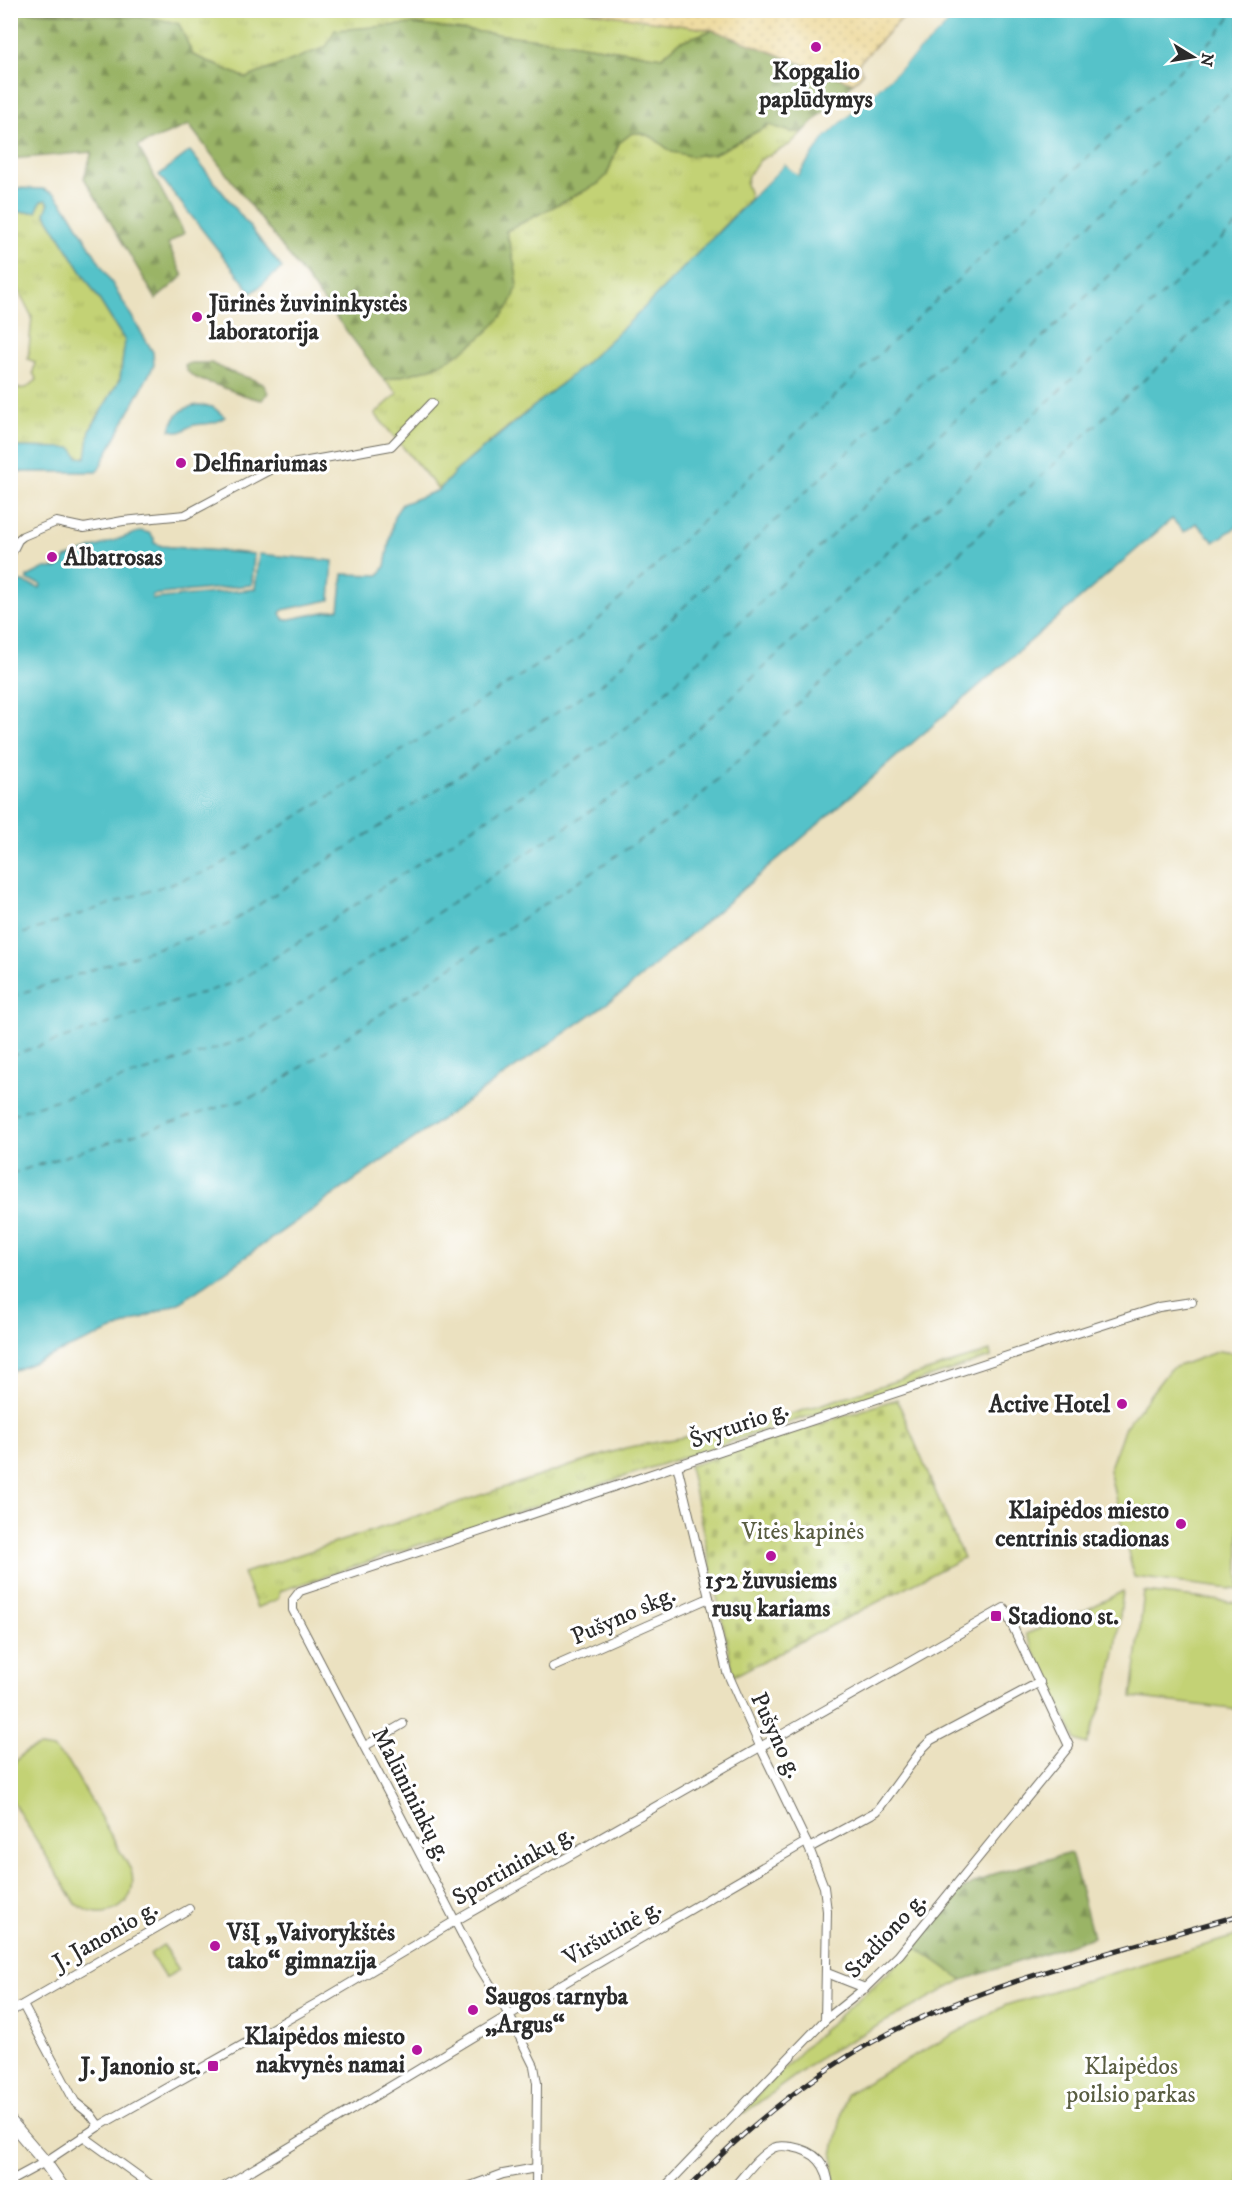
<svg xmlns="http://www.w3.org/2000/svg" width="1250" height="2198" viewBox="0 0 1250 2198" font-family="'IM FELL DW Pica',serif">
  <defs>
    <pattern id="grass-tufts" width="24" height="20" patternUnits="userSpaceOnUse" patternTransform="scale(1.5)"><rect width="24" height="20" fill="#c3d274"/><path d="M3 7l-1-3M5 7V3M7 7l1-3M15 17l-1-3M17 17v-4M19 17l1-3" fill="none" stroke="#a8b465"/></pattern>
    <pattern id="forest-firs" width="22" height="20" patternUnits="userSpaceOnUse" patternTransform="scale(1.5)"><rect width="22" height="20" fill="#9ab466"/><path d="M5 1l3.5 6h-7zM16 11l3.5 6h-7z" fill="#7e9354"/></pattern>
    <pattern id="sand-dots" width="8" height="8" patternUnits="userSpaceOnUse" patternTransform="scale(1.5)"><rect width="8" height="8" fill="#eeda9e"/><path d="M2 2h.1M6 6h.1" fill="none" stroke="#cb8" stroke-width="1.8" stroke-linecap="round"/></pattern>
    <pattern id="cemetery-stones" width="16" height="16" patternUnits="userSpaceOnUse" patternTransform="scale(1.5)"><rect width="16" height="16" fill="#c3d274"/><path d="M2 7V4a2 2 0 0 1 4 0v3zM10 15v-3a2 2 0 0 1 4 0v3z" fill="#a8b465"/></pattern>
  </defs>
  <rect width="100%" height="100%" fill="#fff"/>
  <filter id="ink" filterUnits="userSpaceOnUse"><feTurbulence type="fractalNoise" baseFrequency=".0167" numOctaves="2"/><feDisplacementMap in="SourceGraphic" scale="12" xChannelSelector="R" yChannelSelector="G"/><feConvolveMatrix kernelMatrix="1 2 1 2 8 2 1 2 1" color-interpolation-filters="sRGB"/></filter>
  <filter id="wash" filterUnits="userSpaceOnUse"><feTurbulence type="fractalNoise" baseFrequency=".008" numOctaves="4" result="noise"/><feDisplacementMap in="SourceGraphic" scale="24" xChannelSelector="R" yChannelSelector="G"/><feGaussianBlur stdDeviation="1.35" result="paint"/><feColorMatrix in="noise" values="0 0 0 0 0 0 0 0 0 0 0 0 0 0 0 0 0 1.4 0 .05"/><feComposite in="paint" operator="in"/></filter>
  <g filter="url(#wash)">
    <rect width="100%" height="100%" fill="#ebe1c0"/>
    <!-- grass -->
    <g fill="url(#grass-tufts)" stroke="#777e50" stroke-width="1.5">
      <polygon points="584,10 713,30 679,42 662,57 556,41 327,47 246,78 193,55 154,18 22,11"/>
      <path d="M770 125 791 132H803L789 145 760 160 748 176 746 184 751 198C694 256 639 317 578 370 532 410 480 445 439 490L375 414 398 393 384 380 436 366 518 284 506 231 598 184 607 175 619 143 632 133H641L652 137 672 152 714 154Z"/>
      <polygon points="46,200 49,204 45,213 125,341 120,379 90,430 87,455 82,459 78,457 71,448 11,447 11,389 26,388 37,380 33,373 35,362 28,359 32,317 15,284 11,284 11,212 36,212 41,201"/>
      <polygon points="990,1351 991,1357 641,1471 280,1591 278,1599 257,1608 243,1573 625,1448 766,1422"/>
      <polygon points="913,1945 963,1980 827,2053 744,2113 742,2111 814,2038 889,1972"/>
    </g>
    <!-- forest -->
    <g fill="url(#forest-firs)" stroke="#627048" stroke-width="1.5">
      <path d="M11 11 154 18 179 24 193 55 246 78 326 47 335 30 412 24 556 41 662 57 679 42 713 30 853 83 803 132H791L769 125 714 154 691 156 672 152 652 137 641 133H632L619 143 607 175 598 184 506 231C509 243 519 275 517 285 513 317 465 353 438 365 422 373 402 375 384 380L189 125 138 146 184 233 168 244 183 276 156 299 84 178 92 152 11 159Z"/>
      <path d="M191 363H211L230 372 255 380 263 384 268 393 262 400C245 397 232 390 216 385 205 381 196 380 187 371L185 365Z"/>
      <polygon points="1071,1853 1093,1937 963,1980 913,1945 957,1892 994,1874"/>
    </g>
    <!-- sand -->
    <polygon fill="url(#sand-dots)" stroke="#8c8264" stroke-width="1.5" points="584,11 909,10 909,11 858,64 863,73 853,83 713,30"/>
    <!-- cemetery -->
    <polygon fill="url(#cemetery-stones)" stroke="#777e50" stroke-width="1.5" points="897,1399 963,1558 734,1676 689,1466"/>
    <!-- green -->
    <g fill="#c3d274" stroke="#777e50" stroke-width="1.5">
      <polygon points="1219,1351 1239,1354 1239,1590 1134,1577 1109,1470 1125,1427 1170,1369"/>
      <polygon points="1123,1591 1116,1648 1107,1690 1087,1744 1076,1740 1026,1634 1088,1609"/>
      <polygon points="1144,1592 1239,1603 1239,1710 1132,1697"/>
      <path d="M40 1747 53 1749 68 1761 131 1870C141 1905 104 1926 76 1904L11 1799V1769C17 1757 27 1749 40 1747Z"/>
      <polygon points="1239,1935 1239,2187 834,2187 833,2155 846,2094 1006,2005"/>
      <polygon points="163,1945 179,1970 165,1978 150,1954"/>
    </g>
    <!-- water -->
    <g fill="#54c2c9" stroke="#40767a" stroke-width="1.5">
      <polygon points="960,11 1239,11 1239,525 1214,542 1196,523 1184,532 1172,519 626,990 181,1302 11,1372 10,583 23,582 40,588 41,584 27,580 27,577 45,568 58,568 63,564 65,558 141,531 149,533 154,538 154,543 162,546 254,554 252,585 152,595 152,599 255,589 259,554 333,561 330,600 283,610 280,613 282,617 285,620 339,609 343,574 379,575 385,566 394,516 402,504 439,490 457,470 579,369 638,314 785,164 798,175 825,137 932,39"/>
      <polygon points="190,151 282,268 252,293 159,175"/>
      <polygon points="11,188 43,189 55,194 70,213 153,352 154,365 97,472 11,472 11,447 72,448 78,457 86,458 90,430 120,379 125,341 45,213 49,203 46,200 41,201 36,212 11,212"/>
      <path d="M199 405 213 407 225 417C215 425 205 423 194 425 188 426 186 430 180 432L170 430C174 415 184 406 199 405Z"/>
    </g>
    <!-- pier -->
    <polygon fill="#ebe1c0" points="956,10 960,11 932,39 825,137 797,175 785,164 751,198 750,195 784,161 787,161 797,171 823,135 930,37"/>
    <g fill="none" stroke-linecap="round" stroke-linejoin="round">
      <!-- ferry -->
      <g stroke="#396062" stroke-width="1.5" stroke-dasharray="8 6" stroke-linecap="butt">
        <polyline points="10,938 214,869 577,640 1217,35 1235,10"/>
        <polyline points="10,997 227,925 604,682 1240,83"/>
        <polyline points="10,1056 239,981 631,724 1240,152"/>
        <polyline points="10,1115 251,1037 658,766 1240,222"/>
        <polyline points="10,1174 263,1093 686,809 1240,290"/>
      </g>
    </g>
  </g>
  <g filter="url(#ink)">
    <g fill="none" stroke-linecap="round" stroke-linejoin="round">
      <!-- minor casing -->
      <g stroke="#6e6b5f" stroke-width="10">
        <g id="minor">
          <polyline points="10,556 18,540 23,536 56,522 84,528 123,521 185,515 275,467 391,446 432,403"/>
          <polyline points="677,1465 727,1672 760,1746 809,1848 824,1887 827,1911 825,2020"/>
          <polyline points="553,1667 709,1598"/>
          <polyline points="365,1746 403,1724"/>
          <polyline points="809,1848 877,1811 923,1748 931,1740 1040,1682"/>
          <polyline points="827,1973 865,1988"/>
          <polyline points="23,2005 75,2102 91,2115 99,2126"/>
          <polyline points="10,2012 189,1909"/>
          <polyline points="83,2136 155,2188"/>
          <polyline points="10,2181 45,2162 99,2126 317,2003 455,1921 1004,1608 1069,1746 899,1955 865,1988 825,2020 664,2188"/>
          <polyline points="222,2188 509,2015 806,1842"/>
          <polyline points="465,2188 503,2174 536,2168"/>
          <path d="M536 2188 537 2083 534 2066 509 2015 477 1963 293 1610V1600L300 1591C587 1497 872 1398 1159 1307L1192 1302"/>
          <path d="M733 2188C745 2175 757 2157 773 2148 779 2145 786 2146 792 2147 815 2151 828 2164 829 2188"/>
        </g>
      </g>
      <!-- primary casing -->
      <g stroke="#6e6b5f" stroke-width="14">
        <polyline id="primary" points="10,2121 45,2162 63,2188"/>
      </g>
      <!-- minor -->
      <use href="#minor" stroke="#fff" stroke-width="8"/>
      <!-- primary -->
      <use href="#primary" stroke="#fff" stroke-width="12"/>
      <!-- rail casing -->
      <g stroke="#2b2b2b" stroke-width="5">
        <path id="rail" d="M688 2188C752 2121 830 2059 914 2021 1018 1974 1131 1947 1240 1915"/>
      </g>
      <!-- rail -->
      <use href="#rail" stroke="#fff" stroke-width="3" stroke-dasharray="9" stroke-linecap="butt"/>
    </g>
  </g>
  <!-- markers -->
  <g fill="#b5179e" stroke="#fff" stroke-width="2">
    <circle cx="816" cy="47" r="6"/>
    <circle cx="197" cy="317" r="6"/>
    <circle cx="181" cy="463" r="6"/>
    <circle cx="52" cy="557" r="6"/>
    <circle cx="1122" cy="1404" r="6"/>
    <circle cx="1181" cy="1524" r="6"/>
    <circle cx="771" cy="1556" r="6"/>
    <rect x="990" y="1610" width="12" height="12" rx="3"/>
    <circle cx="215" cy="1946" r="6"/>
    <circle cx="473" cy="2010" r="6"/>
    <circle cx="417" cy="2050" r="6"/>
    <rect x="207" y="2060" width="12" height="12" rx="3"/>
  </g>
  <g text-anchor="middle" stroke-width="6" stroke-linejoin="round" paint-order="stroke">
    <!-- poi labels -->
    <g font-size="24" font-weight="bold" fill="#2b2b2b" stroke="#fff" text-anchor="start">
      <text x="816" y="79" text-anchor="middle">Kopgalio<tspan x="816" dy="28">paplūdymys</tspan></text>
      <text x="209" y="311">Jūrinės žuvininkystės<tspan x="209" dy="28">laboratorija</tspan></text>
      <text x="193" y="471">Delfinariumas</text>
      <text x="64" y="565">Albatrosas</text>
      <text x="1110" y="1412" text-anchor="end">Active Hotel</text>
      <text x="1169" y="1518" text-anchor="end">Klaipėdos miesto<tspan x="1169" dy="28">centrinis stadionas</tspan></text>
      <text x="771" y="1588" text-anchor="middle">152 žuvusiems<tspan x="771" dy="28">rusų kariams</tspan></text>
      <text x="1008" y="1624">Stadiono st.</text>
      <text x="227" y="1940">VšĮ „Vaivorykštės<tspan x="227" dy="28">tako“ gimnazija</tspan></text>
      <text x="485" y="2004">Saugos tarnyba<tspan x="485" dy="28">„Argus“</tspan></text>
      <text x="405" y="2044" text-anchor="end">Klaipėdos miesto<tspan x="405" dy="28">nakvynės namai</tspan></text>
      <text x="201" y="2074" text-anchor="end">J. Janonio st.</text>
    </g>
    <!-- street labels -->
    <g font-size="24" fill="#2b2b2b" stroke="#fff">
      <text transform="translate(739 1424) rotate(-19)" y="8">Švyturio g.</text>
      <text transform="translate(623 1615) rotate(-24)" y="8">Pušyno skg.</text>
      <text transform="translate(777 1735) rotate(65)" y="8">Pušyno g.</text>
      <text transform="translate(412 1794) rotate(63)" y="8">Malūnininkų g.</text>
      <text transform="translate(513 1865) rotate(-30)" y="8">Sportininkų g.</text>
      <text transform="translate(612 1932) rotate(-30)" y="8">Viršutinė g.</text>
      <text transform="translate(105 1935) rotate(-30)" y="8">J. Janonio g.</text>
      <text transform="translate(885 1935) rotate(-47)" y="8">Stadiono g.</text>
    </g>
    <!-- park labels -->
    <g font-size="24" fill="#595d41" stroke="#fff">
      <text x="803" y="1539">Vitės kapinės</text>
      <text x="1131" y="2074">Klaipėdos<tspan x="1131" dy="28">poilsio parkas</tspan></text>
    </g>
  </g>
  <!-- margin -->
  <rect width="1250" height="2198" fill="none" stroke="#fff" stroke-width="36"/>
  <!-- north arrow -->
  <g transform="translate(1193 57) rotate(101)" stroke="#ffffff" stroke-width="4.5" paint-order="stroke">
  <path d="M0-4.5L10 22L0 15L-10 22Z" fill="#2b2b2b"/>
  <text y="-9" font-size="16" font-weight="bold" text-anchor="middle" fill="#2b2b2b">N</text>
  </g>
</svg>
